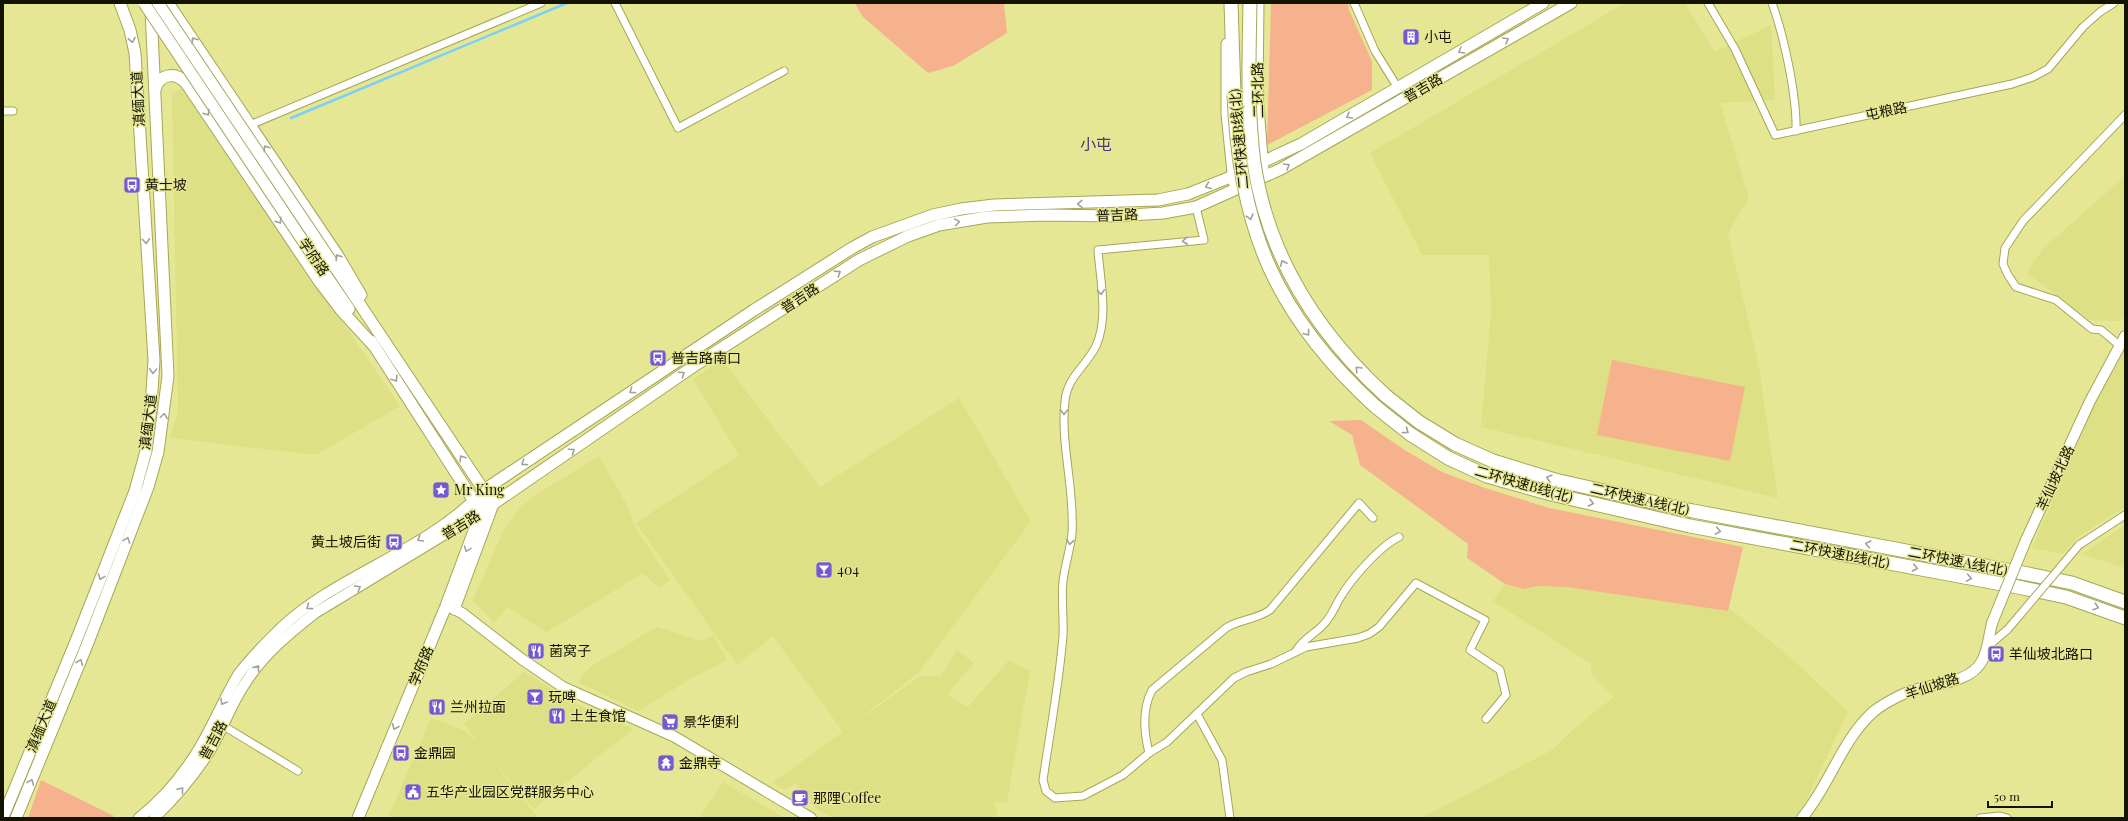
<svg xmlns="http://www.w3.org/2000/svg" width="2128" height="821" viewBox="0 0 2128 821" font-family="'Playfair Display','Noto Sans SC',serif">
  <rect width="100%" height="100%" fill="#e5e795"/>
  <!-- built -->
  <g fill="#dde085">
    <polygon points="1625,3 1685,3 1715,52 1771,25 1775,100 1720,103 1749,198 1728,233 1759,367 1778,498 1481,427 1491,312 1489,255 1422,255 1370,153"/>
    <polygon points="182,88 400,406 316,455 170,438 178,411 172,94"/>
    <polygon points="2125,176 2125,316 2120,321 2089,320 2028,274 2032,264 2044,248"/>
    <polygon points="2125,350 2125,507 2079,536 2062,554 2032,548 2095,402"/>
    <polygon points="722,360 820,487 959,398 1031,521 918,673 843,732 773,636 737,665 636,523 739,455 693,379"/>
    <polygon points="599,456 629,509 634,526 670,580 659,588 643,573 547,632 507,607 494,623 473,600 505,527 521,506 534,496"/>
    <polygon points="2125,525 2125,568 2082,554"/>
    <polygon points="1505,584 1523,589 1538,586 1567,587 1728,611 1729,608 1790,657 1848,712 1805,803 1794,818 1421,818 1552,750 1578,725 1614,697 1591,674 1591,664 1493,601"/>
    <polygon points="657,627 701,641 713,635 727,660 692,678 638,711 578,682 590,667"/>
    <polygon points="957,650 974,663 947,694 968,707 1009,660 1030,671 1007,803 994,802 998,818 833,818 816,809 795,784 784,789 772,783 920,676 941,676"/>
    <polygon points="524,672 577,704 634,729 600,755 534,809 481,746 538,818 388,818 431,718 464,730 478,742 464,724"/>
    <polygon points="723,782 785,818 699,818"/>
  </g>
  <!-- green -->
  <g fill="#f6b28d">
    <polygon points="855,3 1004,3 1007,33 953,66 928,73 862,16"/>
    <polygon points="1271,3 1348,3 1349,10 1372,61 1372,90 1267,145"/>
    <polygon points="1612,360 1745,387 1730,461 1597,435"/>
    <polygon points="1361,420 1403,449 1442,472 1485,488 1549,508 1743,547 1728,611 1567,587 1538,586 1523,589 1505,584 1467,558 1468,544 1360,465 1352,435 1329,421"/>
    <polygon points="41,780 114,816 111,818 28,818"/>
  </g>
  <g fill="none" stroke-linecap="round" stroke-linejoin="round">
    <!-- stream -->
    <polyline stroke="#7ad0f9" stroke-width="2.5" points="291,118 567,3"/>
    <!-- street casing -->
    <g stroke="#a5a756" stroke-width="9">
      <g id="street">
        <polyline points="615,3 678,128 784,71"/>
        <polyline points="1354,3 1375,51 1398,88"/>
        <polyline points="1708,3 1735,49 1775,135 2012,84 2033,77 2048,69 2083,27 2100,12 2114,3"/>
        <path d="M1772 3C1784 36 1797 96 1796 131"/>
        <polyline points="3,111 13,111"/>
        <polyline points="250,125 541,3"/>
        <path d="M1196 207 1204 240 1098 250C1100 280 1109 317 1096 346 1087 365 1067 377 1065 401 1060 443 1075 490 1072 534 1070 550 1065 565 1063 581 1061 599 1064 618 1063 636 1059 684 1050 732 1043 780L1046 791 1055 798 1083 796 1123 775 1149 753 1167 742 1234 678 1246 672 1271 664 1306 647 1358 638 1369 634 1379 627 1416 583 1485 620 1470 650 1500 670 1506 695 1486 719"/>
        <polyline points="2119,345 2101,330 2092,329 2056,300 2016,287 2008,275 2003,264 2005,248 2023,221 2125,115"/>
        <polyline points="2079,545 2125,515"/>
        <polyline points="1987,647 2008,629"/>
        <path d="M1296 651C1302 640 1313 635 1322 626 1331 618 1334 608 1340 598 1351 579 1380 546 1399 537"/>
        <polyline points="1197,714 1222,760 1230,818"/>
        <polyline points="222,725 298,771"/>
        <path d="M1149 753C1144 733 1142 709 1152 690L1226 628C1240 619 1256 620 1270 610L1359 503 1373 518"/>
        <polyline points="1980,818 2000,816 2007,818"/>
      </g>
    </g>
    <!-- secondary casing -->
    <g stroke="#a5a756" stroke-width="12">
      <g id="secondary">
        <polyline points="2026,540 2090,401 2125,336"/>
        <polyline points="448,606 462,613 523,660 563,687 675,737 811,818"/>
        <path d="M139 818C163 799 184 774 200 747 214 724 224 698 238 675 250 658 266 643 281 628 337 575 423 552 478 496"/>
        <path d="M154 818C175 798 193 777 209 752 222 731 230 706 244 685 262 656 288 634 315 613L483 511"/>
        <path d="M1802 818C1830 785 1841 741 1873 712 1883 704 1896 697 1908 692 1930 683 1969 685 1982 661 1988 650 1989 635 1992 623"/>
      </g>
    </g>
    <!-- primary casing -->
    <g stroke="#a5a756" stroke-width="13">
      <g id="primary">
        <polyline points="168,3 338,256 361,295"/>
        <polyline points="1258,3 1257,95 1263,170"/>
        <polyline points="1227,44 1227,114 1234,182"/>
        <path d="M155 90C159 74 175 71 186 83L319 281 341 310 374 346"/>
        <polyline points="331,261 493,504 454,609"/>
        <polyline points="321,268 349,309"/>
        <polyline points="371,341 481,512"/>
        <polyline points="484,490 754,310 852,248 872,237 933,215 961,209 994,205 1158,200 1188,194 1228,178 1301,144 1543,3"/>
        <polyline points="493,504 697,364 859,260 908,236 939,225 987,217 1047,215 1113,216 1163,213 1196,207 1281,169 1571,3"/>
        <polyline points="3,817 76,641 135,491 146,451 151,408 154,360 135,53 130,30 120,3"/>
        <polyline points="16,818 87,645 148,487 158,452 168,376 151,10"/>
        <polyline points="358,818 446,606 481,512 484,490"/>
      </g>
    </g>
    <!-- highway casing -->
    <g stroke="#a5a756" stroke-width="15">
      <g id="highway">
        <polyline points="1231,3 1234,95"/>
        <polyline points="1386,396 1419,422 1455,444 1493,461 1555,480 1693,511 2023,573 2072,583 2125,602"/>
        <polyline points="1376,407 1410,434 1448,458 1487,476 1551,494 1690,526 2018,587 2066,597 2125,618"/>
      </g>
    </g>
    <!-- street -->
    <use href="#street" stroke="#fff" stroke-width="7"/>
    <!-- secondary -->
    <use href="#secondary" stroke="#fff" stroke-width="10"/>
    <!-- primary -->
    <use href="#primary" stroke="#fff" stroke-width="11"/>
    <!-- highway -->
    <use href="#highway" stroke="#fff" stroke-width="13"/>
    <!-- street-bridge casing -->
    <g stroke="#a5a756" stroke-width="9" stroke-linecap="butt">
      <polyline id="street-bridge" points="2008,629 2079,545"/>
    </g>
    <!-- secondary-bridge casing -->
    <g stroke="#a5a756" stroke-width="12" stroke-linecap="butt">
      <polyline id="secondary-bridge" points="1992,623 2026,540"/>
    </g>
    <!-- primary-bridge casing -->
    <g stroke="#a5a756" stroke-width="13" stroke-linecap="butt">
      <g id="primary-bridge">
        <polyline points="144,3 321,268"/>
        <polyline points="158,3 331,261"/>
      </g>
    </g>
    <!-- highway-bridge casing -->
    <g stroke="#a5a756" stroke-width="15" stroke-linecap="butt">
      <g id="highway-bridge">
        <path d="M1250 3C1249 56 1247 110 1254 163 1268 257 1317 333 1386 396"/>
        <path d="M1234 95C1239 229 1276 316 1376 407"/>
      </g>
    </g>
    <!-- street-bridge -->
    <use href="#street-bridge" stroke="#fff" stroke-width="7"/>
    <!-- secondary-bridge -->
    <use href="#secondary-bridge" stroke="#fff" stroke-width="10"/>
    <!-- primary-bridge -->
    <use href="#primary-bridge" stroke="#fff" stroke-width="11"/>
    <!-- highway-bridge -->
    <use href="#highway-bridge" stroke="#fff" stroke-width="13"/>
  </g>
  <!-- one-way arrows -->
  <defs><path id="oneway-chevron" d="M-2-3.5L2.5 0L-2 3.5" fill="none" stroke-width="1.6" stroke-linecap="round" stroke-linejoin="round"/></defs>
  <g stroke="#a1a199">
    <use href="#oneway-chevron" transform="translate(132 40) rotate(79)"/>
    <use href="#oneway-chevron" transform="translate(194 40) rotate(-124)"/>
    <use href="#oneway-chevron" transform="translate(1506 40) rotate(-30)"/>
    <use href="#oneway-chevron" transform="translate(1461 51) rotate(150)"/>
    <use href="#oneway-chevron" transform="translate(207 113) rotate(56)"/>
    <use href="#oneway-chevron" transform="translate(1349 116) rotate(150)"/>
    <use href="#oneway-chevron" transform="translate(266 148) rotate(-124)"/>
    <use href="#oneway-chevron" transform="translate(1287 166) rotate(-30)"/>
    <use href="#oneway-chevron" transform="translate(1208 186) rotate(159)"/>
    <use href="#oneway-chevron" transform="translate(1080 204) rotate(178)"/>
    <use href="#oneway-chevron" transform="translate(1250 217) rotate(74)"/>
    <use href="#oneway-chevron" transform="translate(279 221) rotate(56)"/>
    <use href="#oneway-chevron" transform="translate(957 222) rotate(-9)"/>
    <use href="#oneway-chevron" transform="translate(146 241) rotate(86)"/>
    <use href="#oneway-chevron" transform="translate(1185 241) rotate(174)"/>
    <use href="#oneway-chevron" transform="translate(338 257) rotate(-123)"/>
    <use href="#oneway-chevron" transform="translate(1283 263) rotate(-115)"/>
    <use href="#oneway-chevron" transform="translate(838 273) rotate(-33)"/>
    <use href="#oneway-chevron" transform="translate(1101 292) rotate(86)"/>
    <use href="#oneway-chevron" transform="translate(1307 333) rotate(53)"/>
    <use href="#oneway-chevron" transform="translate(1358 369) rotate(-134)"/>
    <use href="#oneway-chevron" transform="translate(153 371) rotate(93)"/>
    <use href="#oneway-chevron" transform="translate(682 374) rotate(-35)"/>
    <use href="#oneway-chevron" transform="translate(395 379) rotate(57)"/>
    <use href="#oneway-chevron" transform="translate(632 391) rotate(146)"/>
    <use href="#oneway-chevron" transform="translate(1064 412) rotate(91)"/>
    <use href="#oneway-chevron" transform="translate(164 416) rotate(-82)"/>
    <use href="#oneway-chevron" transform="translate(1406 431) rotate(36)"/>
    <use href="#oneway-chevron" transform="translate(572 451) rotate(-35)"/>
    <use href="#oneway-chevron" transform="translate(462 458) rotate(-124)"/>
    <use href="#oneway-chevron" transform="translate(524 463) rotate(146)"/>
    <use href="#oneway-chevron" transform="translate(1549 478) rotate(-164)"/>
    <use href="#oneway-chevron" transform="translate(1591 503) rotate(13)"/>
    <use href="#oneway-chevron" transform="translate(1718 531) rotate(11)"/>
    <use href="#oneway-chevron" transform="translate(420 539) rotate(149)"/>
    <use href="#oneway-chevron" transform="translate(127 540) rotate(-70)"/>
    <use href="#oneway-chevron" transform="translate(1070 542) rotate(100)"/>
    <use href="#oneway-chevron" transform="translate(1868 544) rotate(-169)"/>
    <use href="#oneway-chevron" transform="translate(467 549) rotate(110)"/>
    <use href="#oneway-chevron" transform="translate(1915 568) rotate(11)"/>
    <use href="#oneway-chevron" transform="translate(101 577) rotate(111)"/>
    <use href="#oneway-chevron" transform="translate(1969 578) rotate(10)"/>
    <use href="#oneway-chevron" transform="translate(358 588) rotate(-31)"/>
    <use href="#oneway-chevron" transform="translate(309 607) rotate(144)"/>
    <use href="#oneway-chevron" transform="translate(2096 607) rotate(18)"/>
    <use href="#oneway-chevron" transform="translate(80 662) rotate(-68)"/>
    <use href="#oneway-chevron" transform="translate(257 668) rotate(-52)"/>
    <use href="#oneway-chevron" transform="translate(223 702) rotate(120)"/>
    <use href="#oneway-chevron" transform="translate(395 727) rotate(113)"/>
    <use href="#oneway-chevron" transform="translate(31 782) rotate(-68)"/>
    <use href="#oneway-chevron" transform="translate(181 790) rotate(-50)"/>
  </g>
  <!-- icons -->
  <defs>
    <g id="building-square" transform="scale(0.9)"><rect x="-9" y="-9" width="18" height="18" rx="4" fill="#7559d3" stroke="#e5e795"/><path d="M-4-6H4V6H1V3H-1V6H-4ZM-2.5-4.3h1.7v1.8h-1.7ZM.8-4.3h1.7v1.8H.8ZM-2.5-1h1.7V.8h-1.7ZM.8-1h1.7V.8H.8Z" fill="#fff"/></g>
    <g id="bus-square" transform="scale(0.9)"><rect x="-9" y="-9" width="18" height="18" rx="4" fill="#7559d3" stroke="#e5e795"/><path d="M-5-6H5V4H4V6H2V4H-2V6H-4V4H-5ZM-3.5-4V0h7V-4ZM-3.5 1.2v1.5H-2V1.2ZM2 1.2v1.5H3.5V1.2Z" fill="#fff"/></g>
    <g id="sight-square" transform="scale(0.9)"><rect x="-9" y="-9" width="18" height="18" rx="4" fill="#7559d3" stroke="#e5e795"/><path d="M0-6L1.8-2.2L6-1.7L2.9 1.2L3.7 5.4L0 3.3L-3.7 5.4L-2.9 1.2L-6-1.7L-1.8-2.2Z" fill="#fff"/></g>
    <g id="bar-square" transform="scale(0.9)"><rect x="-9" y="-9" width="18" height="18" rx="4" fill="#7559d3" stroke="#e5e795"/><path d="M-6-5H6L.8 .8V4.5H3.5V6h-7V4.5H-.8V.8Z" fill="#fff"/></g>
    <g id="restaurant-square" transform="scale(0.9)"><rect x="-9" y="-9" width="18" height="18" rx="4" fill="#7559d3" stroke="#e5e795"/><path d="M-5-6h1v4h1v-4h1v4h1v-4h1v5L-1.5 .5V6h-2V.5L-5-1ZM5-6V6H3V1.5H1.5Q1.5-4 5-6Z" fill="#fff"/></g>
    <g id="supermarket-square" transform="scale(0.9)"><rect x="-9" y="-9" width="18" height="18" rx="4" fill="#7559d3" stroke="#e5e795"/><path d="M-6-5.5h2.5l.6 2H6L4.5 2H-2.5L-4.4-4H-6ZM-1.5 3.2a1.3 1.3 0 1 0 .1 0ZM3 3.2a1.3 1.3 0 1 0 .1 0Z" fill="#fff"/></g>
    <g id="temple-square" transform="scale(0.9)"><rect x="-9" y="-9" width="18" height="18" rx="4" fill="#7559d3" stroke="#e5e795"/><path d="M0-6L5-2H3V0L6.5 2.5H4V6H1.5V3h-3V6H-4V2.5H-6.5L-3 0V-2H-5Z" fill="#fff"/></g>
    <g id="civic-square" transform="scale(0.9)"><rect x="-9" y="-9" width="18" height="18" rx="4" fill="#7559d3" stroke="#e5e795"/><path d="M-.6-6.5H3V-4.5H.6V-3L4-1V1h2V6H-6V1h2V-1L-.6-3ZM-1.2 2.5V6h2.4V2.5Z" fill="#fff"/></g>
    <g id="cafe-square" transform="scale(0.9)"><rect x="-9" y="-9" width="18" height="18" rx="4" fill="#7559d3" stroke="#e5e795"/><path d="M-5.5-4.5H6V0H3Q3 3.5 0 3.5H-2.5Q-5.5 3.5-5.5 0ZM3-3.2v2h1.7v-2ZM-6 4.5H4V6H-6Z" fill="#fff"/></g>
  </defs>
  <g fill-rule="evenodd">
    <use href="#building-square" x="1411" y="37"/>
    <use href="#bus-square" x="132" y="185"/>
    <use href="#bus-square" x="658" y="358"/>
    <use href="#sight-square" x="441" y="490"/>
    <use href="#bus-square" x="394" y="542"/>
    <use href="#bar-square" x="824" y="570"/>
    <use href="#restaurant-square" x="536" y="651"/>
    <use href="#bus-square" x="1996" y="654"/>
    <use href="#bar-square" x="535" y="697"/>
    <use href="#restaurant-square" x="437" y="707"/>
    <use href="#restaurant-square" x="557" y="716"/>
    <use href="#supermarket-square" x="670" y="722"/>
    <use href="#bus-square" x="401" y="753"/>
    <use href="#temple-square" x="666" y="763"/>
    <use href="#civic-square" x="413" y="792"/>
    <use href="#cafe-square" x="800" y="798"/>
  </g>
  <g text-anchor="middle" stroke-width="3" stroke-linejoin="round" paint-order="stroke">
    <!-- poi labels -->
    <g font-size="14" fill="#131300" stroke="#e5e795" text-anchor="start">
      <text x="1424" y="42">小屯</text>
      <text x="145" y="190">黄士坡</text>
      <text x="671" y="363">普吉路南口</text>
      <text x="454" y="495">Mr King</text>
      <text x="381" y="547" text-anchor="end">黄土坡后街</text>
      <text x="837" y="575">404</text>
      <text x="549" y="656">菌窝子</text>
      <text x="2009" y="659">羊仙坡北路口</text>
      <text x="548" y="702">玩啤</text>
      <text x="450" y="712">兰州拉面</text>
      <text x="570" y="721">土生食馆</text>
      <text x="683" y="727">景华便利</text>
      <text x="414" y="758">金鼎园</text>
      <text x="679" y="768">金鼎寺</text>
      <text x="426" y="797">五华产业园区党群服务中心</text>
      <text x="813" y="803">那䧉Coffee</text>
    </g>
    <!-- street labels -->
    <g font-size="14" fill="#131300" stroke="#e5e795">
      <text transform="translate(1423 88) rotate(-30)" y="5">普吉路</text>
      <text transform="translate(1258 90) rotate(-91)" y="5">二环北路</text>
      <text transform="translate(138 99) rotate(-93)" y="5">滇缅大道</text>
      <text transform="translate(1886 111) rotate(-12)" y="5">屯粮路</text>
      <text transform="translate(1239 139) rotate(-95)" y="5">二环快速B线(北)</text>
      <text transform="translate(1117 215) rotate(-2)" y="5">普吉路</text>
      <text transform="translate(314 257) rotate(56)" y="5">学府路</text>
      <text transform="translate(800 298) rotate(-33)" y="5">普吉路</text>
      <text transform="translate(148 422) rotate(-83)" y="5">滇缅大道</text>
      <text transform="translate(2055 478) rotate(-65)" y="5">羊仙坡北路</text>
      <text transform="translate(1524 484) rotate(16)" y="5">二环快速B线(北)</text>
      <text transform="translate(1640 499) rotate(13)" y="5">二环快速A线(北)</text>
      <text transform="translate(461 525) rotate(-32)" y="5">普吉路</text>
      <text transform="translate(1840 554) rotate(11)" y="5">二环快速B线(北)</text>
      <text transform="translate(1958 561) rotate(11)" y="5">二环快速A线(北)</text>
      <text transform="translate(421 666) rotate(-67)" y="5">学府路</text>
      <text transform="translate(1932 686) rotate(-18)" y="5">羊仙坡路</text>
      <text transform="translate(41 726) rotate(-67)" y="5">滇缅大道</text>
      <text transform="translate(213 740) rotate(-62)" y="5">普吉路</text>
    </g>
    <!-- quarter labels -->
    <g font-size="16" fill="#453976" stroke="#e5e795">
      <text x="1096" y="150">小屯</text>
    </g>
  </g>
  <!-- border -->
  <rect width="2128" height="821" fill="none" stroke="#131300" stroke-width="8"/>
  <!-- scale -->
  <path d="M1988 801v6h64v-6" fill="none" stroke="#131300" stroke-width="2"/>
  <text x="1994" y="801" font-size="12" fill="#131300" stroke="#e5e795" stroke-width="3" paint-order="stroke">50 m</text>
</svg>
